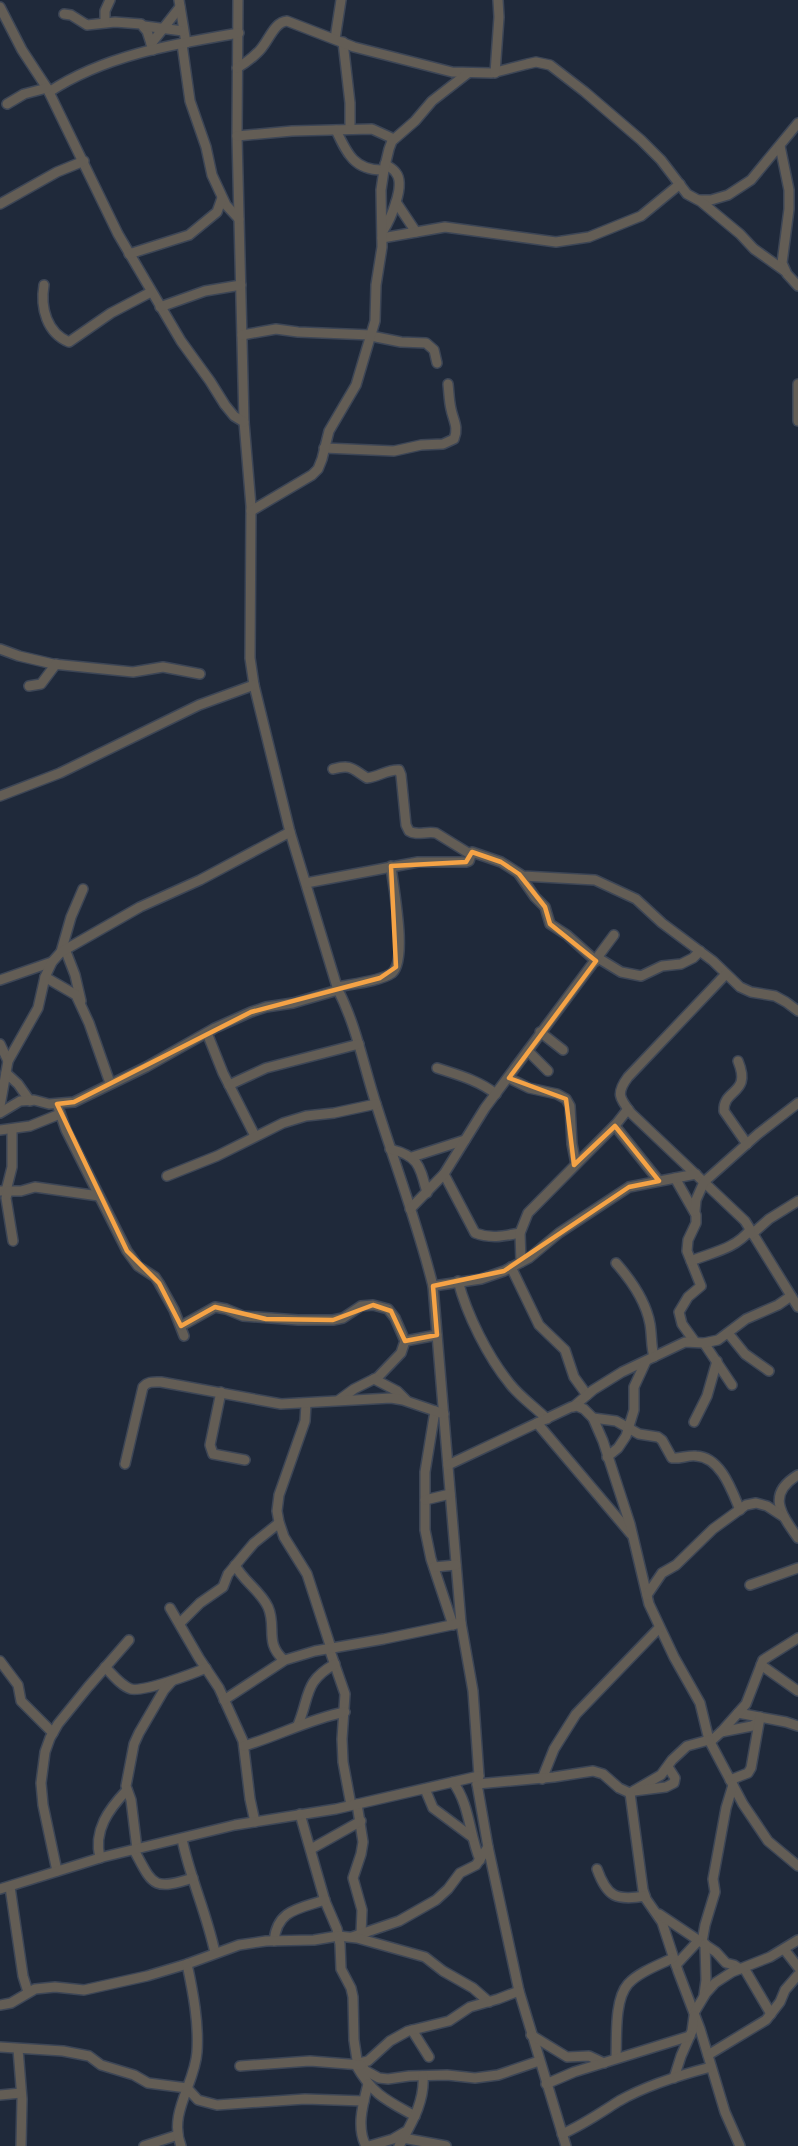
<svg xmlns="http://www.w3.org/2000/svg" width="798" height="2146" viewBox="0 0 798 2146" font-family="'PT Sans',sans-serif">
  <rect width="100%" height="100%" fill="#1f293a"/>
  <g fill="none" stroke-linecap="round" stroke-linejoin="round">
    <!-- minor casing -->
    <g stroke="#3d4656" stroke-width="12">
      <g id="minor">
        <polyline points="179,0 186,43"/>
        <path d="M238 0 237 136 244 422 251 506 250 658 254 685 290 832 338 990C357 1027 364 1068 377 1107 396 1167 418 1225 433 1286L461 1623 473 1691 479 1776 477 1784 488 1847 519 1991 566 2146"/>
        <polyline points="0,7 22,50 47,88 118,234 181,341 210,381 225,405 234,416 244,422"/>
        <polyline points="64,14 71,15 87,25 115,22 141,24 147,31 153,50"/>
        <polyline points="105,22 105,11 110,0"/>
        <polyline points="144,26 183,31"/>
        <polyline points="335,39 341,0"/>
        <polyline points="343,42 350,103 350,129"/>
        <polyline points="151,44 180,7"/>
        <polyline points="182,44 190,101 206,147 212,175 226,205 239,219"/>
        <path d="M237 68C244 64 251 59 257 53 268 44 273 22 287 21L354 47 452 72 492 73 527 64 536 62 550 65 585 92 641 140 661 160 687 194 698 200H711L728 195 751 180 798 123"/>
        <polyline points="495,73 499,17 498,0"/>
        <path d="M49 92C105 55 174 44 239 33"/>
        <polyline points="7,104 24,94 47,88"/>
        <path d="M336 130C347 154 355 171 384 170"/>
        <polyline points="237,136 292,131 372,129 394,139"/>
        <polyline points="780,146 789,190 789,209 782,263 787,274 798,286"/>
        <polyline points="699,200 740,234 754,249 785,271"/>
        <polyline points="396,202 416,232"/>
        <polyline points="0,204 57,172 84,161"/>
        <path d="M383 231C390 220 406 185 396 173 394 169 389 167 385 164"/>
        <polyline points="382,238 445,227 556,242 589,237 641,216 680,184"/>
        <polyline points="129,254 189,235 217,212 222,198"/>
        <path d="M44 285C40 308 47 333 69 342L111 313 151 292"/>
        <polyline points="160,307 205,291 241,285"/>
        <polyline points="242,335 276,329 298,332 371,335"/>
        <polyline points="371,336 401,342 426,343 434,350 437,363"/>
        <polyline points="798,384 798,421"/>
        <path d="M324 448 394 451 421 445 443 444 454 439C459 427 453 420 451 409 449 401 449 392 448 384"/>
        <polyline points="251,511 312,475 318,469 322,459 329,431 356,385 375,321 376,285 382,247 381,190 384,170 389,149 392,141 415,121 432,101 468,73"/>
        <polyline points="0,649 19,656 53,664 133,672 163,667 200,674"/>
        <polyline points="29,686 41,684 56,664"/>
        <path d="M333 769C352 764 352 769 367 778 378 777 388 769 399 770L401 775 406 825 409 831C416 836 427 831 436 833L470 854"/>
        <polyline points="0,796 60,773 199,705 254,685"/>
        <polyline points="519,874 535,897 545,907 550,924 567,935 596,961"/>
        <polyline points="306,883 418,862 466,862 469,861 472,852 501,862 523,876 595,880 636,899 662,923 713,961 740,987 751,992 775,996 786,1002 798,1011"/>
        <polyline points="65,949 75,975 81,1001"/>
        <polyline points="61,952 71,917 83,889"/>
        <polyline points="598,958 621,972 641,976 662,966 681,964 693,958 700,951"/>
        <path d="M726 974 628 1077C616 1093 619 1098 631 1113L745 1221 798 1307"/>
        <polyline points="45,977 76,995 89,1023 110,1083"/>
        <polyline points="0,980 52,962"/>
        <path d="M337 987C352 984 381 981 392 973 408 960 393 887 391 866"/>
        <polyline points="540,1032 563,1050"/>
        <polyline points="207,1033 223,1073 255,1136"/>
        <polyline points="0,1044 8,1061"/>
        <polyline points="528,1051 548,1071"/>
        <path d="M738 1061C752 1095 723 1088 724 1111L747 1144"/>
        <path d="M437 1068C458 1075 478 1080 496 1094"/>
        <polyline points="6,1073 18,1084 30,1101"/>
        <polyline points="509,1078 529,1088 557,1094 566,1099 570,1106 572,1144 576,1164"/>
        <polyline points="229,1085 266,1068 359,1044"/>
        <polyline points="57,1104 66,1130 127,1251 138,1266 155,1277 159,1283 174,1310 184,1336"/>
        <polyline points="0,1106 8,1061 38,1008 45,977 52,962 61,952 140,907 200,880 290,832"/>
        <polyline points="0,1113 20,1101 34,1100 49,1104 74,1102 146,1067 215,1028 251,1012 266,1007 293,1003 338,990"/>
        <polyline points="615,1126 659,1181"/>
        <polyline points="0,1130 30,1126 60,1114"/>
        <path d="M390 1149C419 1156 420 1166 427 1193"/>
        <polyline points="412,1157 465,1140"/>
        <path d="M444 1174 475 1233C491 1239 504 1236 520 1233"/>
        <polyline points="167,1176 217,1156 283,1123 306,1116 334,1113 376,1104"/>
        <polyline points="675,1178 696,1215 696,1223 688,1240 687,1251 701,1286 688,1297 679,1312 682,1324 695,1342"/>
        <polyline points="0,1191 21,1191 35,1187 99,1196"/>
        <polyline points="6,1191 12,1167 12,1129"/>
        <polyline points="8,1191 6,1198 13,1241"/>
        <polyline points="410,1209 444,1174 485,1108 614,935"/>
        <polyline points="695,1211 696,1200 704,1182 758,1134 798,1103"/>
        <polyline points="752,1234 769,1219 798,1201"/>
        <path d="M691 1261C713 1252 735 1249 750 1230"/>
        <polyline points="521,1262 520,1233 528,1213 617,1123 628,1109"/>
        <path d="M616 1263C631 1280 646 1302 650 1324 652 1336 651 1346 654 1357"/>
        <polyline points="511,1267 539,1325 565,1350 574,1377 587,1395"/>
        <path d="M458 1281C467 1315 488 1357 510 1384 520 1397 535 1407 547 1419"/>
        <polyline points="433,1286 481,1279 504,1271 529,1258 559,1233 629,1187 696,1174"/>
        <polyline points="181,1326 215,1307 226,1309 243,1316 298,1320 333,1320 343,1318 361,1306 373,1305 388,1309 395,1318 405,1341 401,1353 378,1377 354,1389 339,1400"/>
        <polyline points="728,1333 745,1354 769,1371"/>
        <polyline points="405,1341 437,1335"/>
        <polyline points="704,1343 732,1385"/>
        <polyline points="374,1379 397,1391 406,1400"/>
        <polyline points="221,1392 210,1445 213,1454 245,1460"/>
        <polyline points="306,1404 305,1421 279,1495 277,1511 279,1522 284,1537 307,1574 331,1648"/>
        <polyline points="573,1407 593,1390 622,1372 685,1342 704,1343 718,1340 746,1319 778,1305 791,1296"/>
        <polyline points="435,1411 425,1472 425,1530 431,1559 453,1625"/>
        <path d="M593 1418 616 1421 639 1434 658 1437 662 1440 672 1458C680 1459 688 1455 696 1456 721 1457 732 1491 740 1510"/>
        <polyline points="694,1422 707,1396 717,1361"/>
        <polyline points="537,1423 631,1534"/>
        <polyline points="607,1457 618,1448 626,1436 634,1410 634,1387 646,1361"/>
        <path d="M125 1464 143 1387C148 1381 154 1382 161 1382L281 1404 391 1398 403 1400 444 1414"/>
        <polyline points="448,1465 571,1407 577,1406 584,1409 593,1418 603,1441 630,1524 649,1604 674,1657 700,1703 709,1740 743,1804 768,1841 798,1866"/>
        <path d="M798 1475C766 1494 781 1514 798 1538"/>
        <polyline points="425,1500 450,1494"/>
        <path d="M235 1565C243 1581 260 1590 268 1607 277 1627 264 1643 284 1660"/>
        <polyline points="434,1567 456,1565"/>
        <polyline points="750,1585 798,1568"/>
        <polyline points="647,1595 662,1573 676,1565 713,1529 746,1505 756,1503 767,1506 784,1517"/>
        <polyline points="170,1608 199,1658 219,1688 243,1741 250,1799 255,1822"/>
        <polyline points="180,1623 200,1603 223,1587 228,1574 243,1556 254,1543 279,1523"/>
        <polyline points="329,1648 345,1694 342,1739 343,1762 351,1805"/>
        <polyline points="0,1661 18,1685 21,1701 53,1733"/>
        <polyline points="761,1665 798,1691"/>
        <path d="M105 1667C112 1674 121 1686 131 1689 144 1692 192 1674 206 1668"/>
        <polyline points="224,1700 285,1660 315,1651 384,1639 461,1623"/>
        <polyline points="738,1713 786,1722 798,1726"/>
        <path d="M298 1725C310 1696 304 1681 335 1664"/>
        <polyline points="721,1732 752,1726 759,1722"/>
        <polyline points="710,1742 722,1731 746,1704 763,1660 798,1638"/>
        <path d="M244 1746C278 1736 309 1719 345 1712"/>
        <polyline points="542,1779 554,1749 576,1714 659,1628"/>
        <polyline points="730,1780 748,1773 751,1768 760,1717"/>
        <path d="M453 1782C470 1805 469 1834 480 1860"/>
        <polyline points="477,1784 554,1777 593,1771 603,1774 619,1788 630,1793 661,1775 672,1760 687,1746 709,1740"/>
        <polyline points="425,1789 433,1808 472,1837"/>
        <polyline points="634,1791 666,1787 674,1783 675,1778 668,1767"/>
        <polyline points="630,1793 643,1890 646,1899 662,1922 678,1971 700,2029 725,2112 740,2146"/>
        <polyline points="357,1804 363,1842 361,1854 353,1878 362,1910 361,1934"/>
        <polyline points="300,1814 325,1901 337,1929 340,1944 341,1969 351,1988 353,1997 354,2040 357,2060 366,2071 379,2078 388,2079 409,2076 447,2075 475,2078 498,2075 539,2061"/>
        <path d="M182 1839C190 1878 207 1914 215 1953"/>
        <polyline points="137,1849 131,1800 126,1786 134,1744 139,1733 164,1690 172,1681"/>
        <polyline points="311,1849 361,1821"/>
        <path d="M134 1850C153 1885 152 1891 193 1878"/>
        <path d="M100 1858C93 1830 109 1809 127 1790"/>
        <path d="M597 1869C607 1897 616 1901 645 1896"/>
        <polyline points="57,1871 43,1805 41,1783 45,1752 50,1738 58,1724 88,1687 129,1640"/>
        <polyline points="10,1887 23,1976 28,1992"/>
        <polyline points="0,1889 103,1857 235,1825 336,1809 479,1776"/>
        <polyline points="659,1914 716,1952 726,1963 734,1965 740,1969"/>
        <polyline points="352,1937 399,1921 436,1900 448,1889 460,1873 476,1865 488,1847"/>
        <path d="M274 1941C277 1910 298 1909 325 1900"/>
        <polyline points="702,1942 705,1925 715,1892 713,1879 726,1808 733,1785"/>
        <polyline points="784,1949 798,1967"/>
        <polyline points="676,1965 699,1940"/>
        <polyline points="744,1968 771,2014"/>
        <polyline points="704,1995 706,1980 705,1944"/>
        <polyline points="0,2005 11,2003 35,1989 55,1987 84,1990 147,1976 187,1964 239,1945 266,1941 314,1940 338,1936 357,1938 425,1957 443,1971 473,1988 489,2002"/>
        <polyline points="694,2013 706,1993 715,1983 732,1972 770,1957 798,1940"/>
        <polyline points="412,2030 429,2057"/>
        <polyline points="531,2035 567,2057 589,2056 604,2063"/>
        <polyline points="0,2047 63,2051 89,2056 101,2065 134,2075 148,2083 187,2088 198,2100 217,2105 305,2099 364,2101"/>
        <polyline points="18,2049 22,2099 21,2146"/>
        <polyline points="708,2055 766,2020 780,2002 785,1990 798,1975"/>
        <path d="M616 2058C617 2038 614 2000 628 1984 639 1972 659 1965 673 1958"/>
        <polyline points="359,2063 368,2061 390,2041 408,2031 449,2021 470,2007 498,1999 519,1991"/>
        <path d="M356 2065C373 2095 386 2100 415 2116"/>
        <polyline points="240,2066 310,2061 361,2065"/>
        <polyline points="674,2078 681,2056 692,2031 694,2016"/>
        <polyline points="546,2084 574,2072 690,2036"/>
        <polyline points="0,2095 21,2093"/>
        <path d="M562 2134C583 2125 600 2113 619 2101 647 2085 680 2075 711 2067"/>
        <polyline points="403,2138 446,2146"/>
        <polyline points="144,2146 178,2135"/>
        <path d="M181 2146C168 2113 195 2084 197 2052 199 2023 193 1992 187 1964"/>
        <path d="M366 2146C356 2127 363 2104 368 2084"/>
        <polyline points="369,2146 393,2139 405,2132"/>
        <path d="M399 2146C411 2124 425 2102 423 2076"/>
      </g>
    </g>
    <!-- minor -->
    <use href="#minor" stroke="#635d55" stroke-width="9"/>
  </g>
  <!-- marked area -->
  <path fill="none" stroke="#f5a346" stroke-width="4.5" stroke-linejoin="round" d="M472 852 501 862 519 874 545 907 550 924 596 961 509 1078 566 1099 574 1165 615 1126 659 1181 629 1187 504 1271 433 1286 437 1335 405 1341 391 1311 373 1305 333 1320 266 1319 215 1307 181 1326 159 1283 127 1251 57 1104 74 1102 251 1012 380 978 396 967 391 866 466 862Z"/>
</svg>
